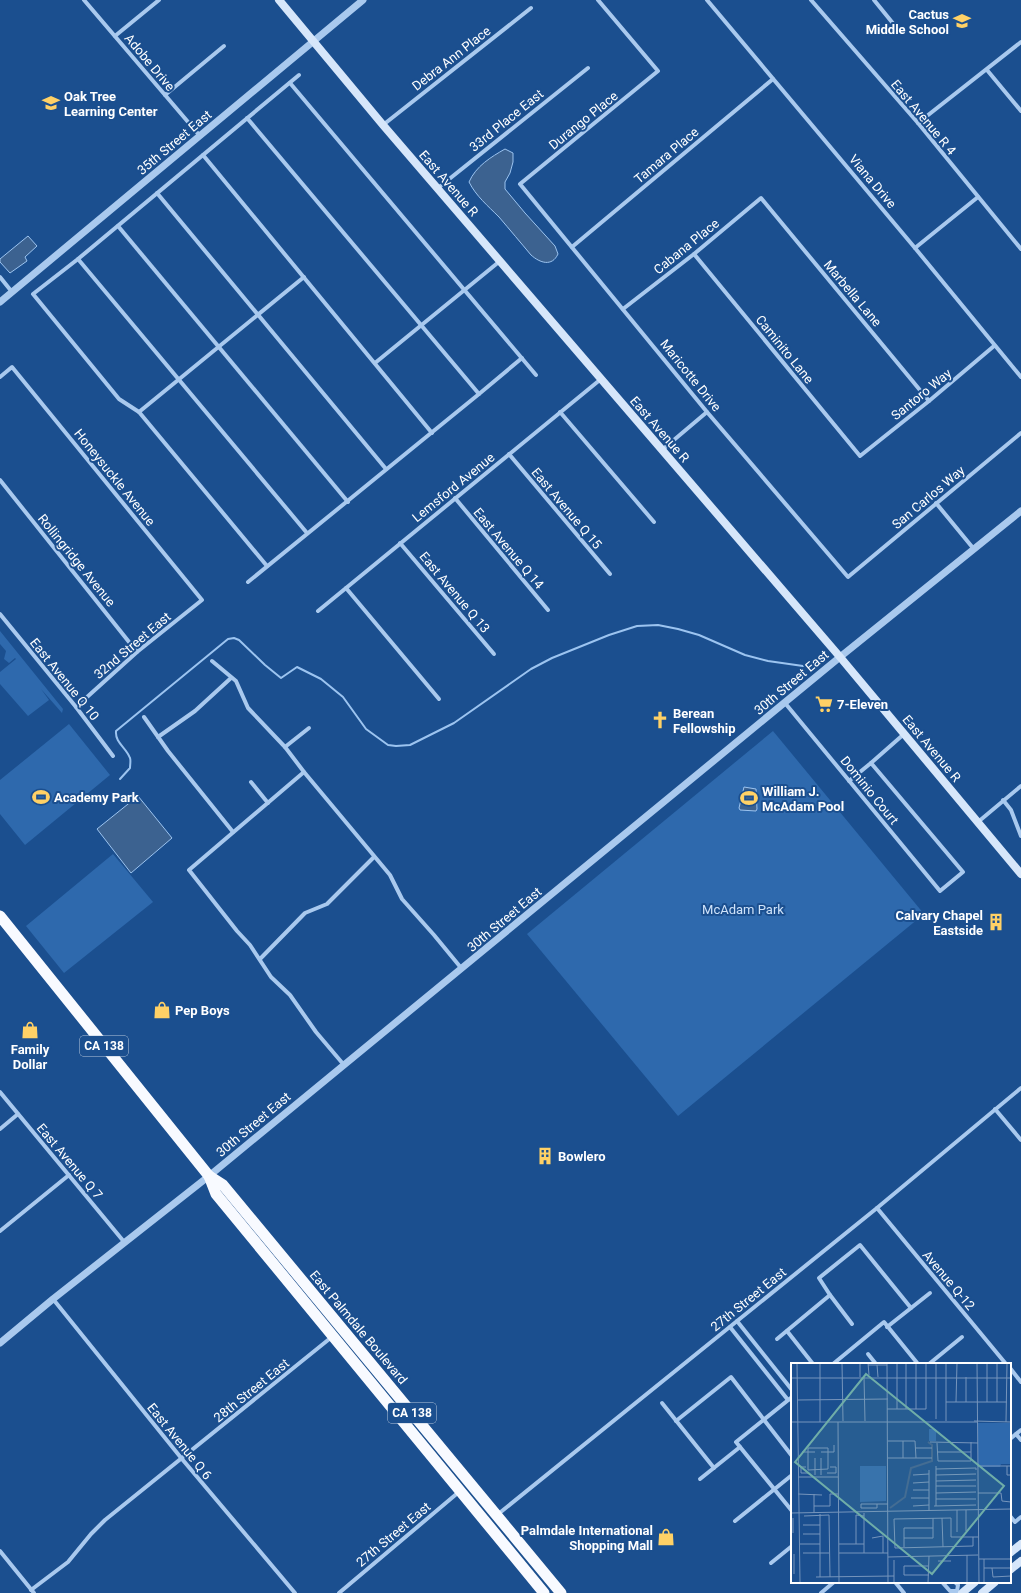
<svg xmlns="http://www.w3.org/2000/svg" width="1021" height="1593" viewBox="0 0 1021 1593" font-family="Roboto,sans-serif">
  <rect width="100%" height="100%" fill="#1b4f8f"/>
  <!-- green -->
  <g fill="#2e69ad">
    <polygon points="0,631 63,709 62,713 41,689 49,700 28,716 0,684 0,672 16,659 15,658 9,663 4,659 6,651 0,644"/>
    <polygon points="69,724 110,775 25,845 0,814 0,780"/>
    <polygon points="773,731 924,914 678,1116 527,934"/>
    <polygon points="113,854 153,902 64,973 26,926"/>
  </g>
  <!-- water -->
  <g fill="#3c6290" stroke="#9cc4f0">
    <path d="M505 149 513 153V162L510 173 505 182V189L525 213 555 246 558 254C552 267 540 263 531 255 521 243 510 230 499 217 488 206 476 196 469 182 476 166 491 157 505 149Z"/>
    <polygon points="28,236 37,246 25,257 27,261 10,273 0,262 0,259"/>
    <polygon points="744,787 756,789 757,809 756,811 740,810 739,808"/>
    <polygon points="138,796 172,838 131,873 97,829"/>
  </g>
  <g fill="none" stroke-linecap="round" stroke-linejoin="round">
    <!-- stream -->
    <path stroke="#9cc4f0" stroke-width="2" d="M120 779 130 768C130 765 131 760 130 758 126 747 115 743 116 731L228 639 234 638 239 640 265 665 281 678 297 667 321 679 343 697 366 729 388 745 396 746 410 745 454 723 511 683 531 669 552 658 609 635 637 626 658 625 678 629 699 635 745 655 768 661 803 666"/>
    <!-- minor -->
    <g stroke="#a9c9ee" stroke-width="4">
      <polyline points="84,0 200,136"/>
      <polyline points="598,0 658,71 520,184 707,412 848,577 1021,433"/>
      <polyline points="707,0 915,248 1021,377"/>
      <polyline points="811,0 918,123 1021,249"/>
      <polyline points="874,0 900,32"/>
      <polyline points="115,36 159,0"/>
      <polyline points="987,70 1021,111"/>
      <polyline points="290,83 536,375"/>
      <polyline points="165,95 224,46"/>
      <polyline points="247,118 479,394"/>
      <polyline points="918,123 1021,42"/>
      <polyline points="383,125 531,8"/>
      <polyline points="203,155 432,433"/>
      <polyline points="438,188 588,68"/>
      <polyline points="157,193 386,469"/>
      <polyline points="118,226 348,502"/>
      <polyline points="572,247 773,79"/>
      <polyline points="915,248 978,197"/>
      <polyline points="694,254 860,456 929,401 994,346"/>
      <polyline points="78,259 307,533"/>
      <polyline points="0,277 12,292"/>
      <polyline points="623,309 694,254 761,198 929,401"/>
      <polyline points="375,363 500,261"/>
      <polyline points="0,377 12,367 202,600 137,652 76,707"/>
      <polyline points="139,412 304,277"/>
      <polyline points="560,412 654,522"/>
      <polyline points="662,450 707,412"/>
      <polyline points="509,454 610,574"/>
      <polyline points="0,480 137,652"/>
      <polyline points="455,498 548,610"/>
      <polyline points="936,503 973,548"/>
      <polyline points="400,543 494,654"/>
      <polyline points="267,566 139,412 119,399 33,294 78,259 299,75"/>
      <polyline points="248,582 479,394 522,358"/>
      <polyline points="346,588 439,699"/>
      <polyline points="318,611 601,379"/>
      <polyline points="0,614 76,707 113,756"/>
      <polyline points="212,661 236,681 248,708 285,747 304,772 390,875 402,899 434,935 462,969"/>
      <polyline points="785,703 940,891 963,872 871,763 849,781"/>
      <polyline points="144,717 168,751 233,832"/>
      <polyline points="158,737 195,711 231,678"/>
      <polyline points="285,747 309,728"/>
      <polyline points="871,763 904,734"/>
      <polyline points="304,772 189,870 237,931 250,945 271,977 290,995 316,1032 344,1065"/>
      <polyline points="251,782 268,803"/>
      <polyline points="1003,800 1011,810 1021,836"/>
      <polyline points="978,822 1021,786"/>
      <polyline points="260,959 305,913 327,904 374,857"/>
      <polyline points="0,1092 125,1243"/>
      <polyline points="995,1109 1021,1140"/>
      <polyline points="0,1129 18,1114"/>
      <polyline points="877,1208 1006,1364"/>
      <polyline points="0,1231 69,1175"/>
      <polyline points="53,1299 182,1459 295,1593"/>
      <polyline points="737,1321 792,1390"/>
      <polyline points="852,1324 830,1295 819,1278 860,1245 911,1308"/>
      <polyline points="730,1327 788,1400"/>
      <polyline points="887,1327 930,1293"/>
      <polyline points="787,1331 813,1364"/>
      <polyline points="777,1339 830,1295"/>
      <polyline points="868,1354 876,1364"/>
      <polyline points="833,1364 884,1322 918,1364"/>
      <polyline points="929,1364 962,1337"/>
      <polyline points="1010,1368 1021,1382"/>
      <polyline points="792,1397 736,1442 792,1511"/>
      <polyline points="662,1403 714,1468"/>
      <polyline points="676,1421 731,1377 792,1456"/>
      <polyline points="1016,1434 1021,1440"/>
      <polyline points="1010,1439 1021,1430"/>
      <polyline points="700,1479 740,1447"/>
      <polyline points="497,1515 877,1208 1021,1088"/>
      <polyline points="1010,1516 1015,1522 1021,1517"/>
      <polyline points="735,1521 792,1475"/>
      <polyline points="0,1551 34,1593"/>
      <polyline points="771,1563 792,1546"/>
      <polyline points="895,1582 904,1593"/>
      <polyline points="942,1582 950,1591 957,1591 958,1593"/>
      <polyline points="955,1582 958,1585 957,1591"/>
      <polyline points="31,1590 68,1562 91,1534 105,1520 333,1336"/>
      <polyline points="339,1593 460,1491"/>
      <polyline points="821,1593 834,1582"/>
    </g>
    <!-- tertiary -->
    <g stroke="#a9c9ee" stroke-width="7">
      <polyline points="0,302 363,0"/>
      <polyline points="0,1343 53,1299 209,1176 840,657 1021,511"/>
    </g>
    <!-- secondary -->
    <g stroke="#d6e6fa" stroke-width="8">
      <polyline points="279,0 383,125 840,657 1021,874"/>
      <polyline points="1010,1553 1021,1544"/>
      <polyline points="1010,1570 1021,1561"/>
      <polyline points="962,1593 975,1582"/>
      <polyline points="982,1593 995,1582"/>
    </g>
    <!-- trunk -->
    <g stroke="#f8faff" stroke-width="11">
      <polyline points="0,916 209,1176 216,1194 544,1593"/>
      <polyline points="209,1176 223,1185 561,1593"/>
    </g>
  </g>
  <!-- icons -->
  <defs>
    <g id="school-bare" transform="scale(1.38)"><path d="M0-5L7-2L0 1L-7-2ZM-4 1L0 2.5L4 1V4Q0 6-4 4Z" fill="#ffd166" stroke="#1b4f8f" stroke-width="2.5" paint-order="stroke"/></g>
    <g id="supermarket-bare" transform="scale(1.38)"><path d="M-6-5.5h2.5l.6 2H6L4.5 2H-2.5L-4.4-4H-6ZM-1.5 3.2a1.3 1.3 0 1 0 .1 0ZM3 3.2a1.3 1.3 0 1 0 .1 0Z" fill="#ffd166" stroke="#1b4f8f" stroke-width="2.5" paint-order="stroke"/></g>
    <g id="church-bare" transform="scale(1.38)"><path d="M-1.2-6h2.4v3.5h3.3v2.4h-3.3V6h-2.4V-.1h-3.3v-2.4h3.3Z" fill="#ffd166" stroke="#1b4f8f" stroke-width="2.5" paint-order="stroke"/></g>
    <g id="stadium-bare" transform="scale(1.38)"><path d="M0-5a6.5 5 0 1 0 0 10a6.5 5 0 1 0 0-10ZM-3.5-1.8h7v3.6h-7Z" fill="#ffd166" stroke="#1b4f8f" stroke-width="2.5" paint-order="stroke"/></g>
    <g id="building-bare" transform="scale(1.38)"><path d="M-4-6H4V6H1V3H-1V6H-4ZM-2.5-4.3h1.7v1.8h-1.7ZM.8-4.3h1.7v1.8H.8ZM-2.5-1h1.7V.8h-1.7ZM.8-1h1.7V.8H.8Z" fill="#ffd166" stroke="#1b4f8f" stroke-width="2.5" paint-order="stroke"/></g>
    <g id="shop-bare" transform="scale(1.38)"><path d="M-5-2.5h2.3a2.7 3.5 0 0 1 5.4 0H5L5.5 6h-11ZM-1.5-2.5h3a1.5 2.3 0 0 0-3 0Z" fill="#ffd166" stroke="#1b4f8f" stroke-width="2.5" paint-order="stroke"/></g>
  </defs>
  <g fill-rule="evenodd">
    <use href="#school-bare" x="962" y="21"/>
    <use href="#school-bare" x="51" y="103"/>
    <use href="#supermarket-bare" x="824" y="704"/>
    <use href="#church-bare" x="660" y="720"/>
    <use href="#stadium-bare" x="41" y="797"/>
    <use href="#stadium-bare" x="749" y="798"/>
    <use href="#building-bare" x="996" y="922"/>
    <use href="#shop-bare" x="162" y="1010"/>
    <use href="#shop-bare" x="30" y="1030"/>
    <use href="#building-bare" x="545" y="1156"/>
    <use href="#shop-bare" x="666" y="1537"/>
  </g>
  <g text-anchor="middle" stroke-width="4" stroke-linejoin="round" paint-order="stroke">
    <!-- shield labels -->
    <g fill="#1b4f8f" stroke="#bbcadd" stroke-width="1">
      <rect x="80" y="1036" width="48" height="20" rx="3"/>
      <rect x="388" y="1403" width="48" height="20" rx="3"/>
    </g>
    <g font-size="12" font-weight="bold" fill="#fff">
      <text x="104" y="1050">CA 138</text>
      <text x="412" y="1417">CA 138</text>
    </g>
    <!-- poi labels -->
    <g font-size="13" font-weight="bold" fill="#fff" stroke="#1b4f8f" text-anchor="start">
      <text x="949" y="19" text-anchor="end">Cactus<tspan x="949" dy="15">Middle School</tspan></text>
      <text x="64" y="101">Oak Tree<tspan x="64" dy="15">Learning Center</tspan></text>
      <text x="837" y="709">7-Eleven</text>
      <text x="673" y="718">Berean<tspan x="673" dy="15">Fellowship</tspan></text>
      <text x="762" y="796">William J.<tspan x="762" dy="15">McAdam Pool</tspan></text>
      <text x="54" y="802">Academy Park</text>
      <text x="983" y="920" text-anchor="end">Calvary Chapel<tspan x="983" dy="15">Eastside</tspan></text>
      <text x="175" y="1015">Pep Boys</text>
      <text x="30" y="1054" text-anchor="middle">Family<tspan x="30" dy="15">Dollar</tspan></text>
      <text x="558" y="1161">Bowlero</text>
      <text x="653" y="1535" text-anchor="end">Palmdale International<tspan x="653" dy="15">Shopping Mall</tspan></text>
    </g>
    <!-- street labels -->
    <g font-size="13" fill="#fff" stroke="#1b4f8f">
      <text transform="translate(451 58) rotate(-38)" y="5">Debra Ann Place</text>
      <text transform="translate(150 62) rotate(50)" y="5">Adobe Drive</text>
      <text transform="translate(924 117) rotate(50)" y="5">East Avenue R 4</text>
      <text transform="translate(506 120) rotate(-39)" y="5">33rd Place East</text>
      <text transform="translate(583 120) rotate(-39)" y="5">Durango Place</text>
      <text transform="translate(174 142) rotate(-40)" y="5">35th Street East</text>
      <text transform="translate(666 155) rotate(-40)" y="5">Tamara Place</text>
      <text transform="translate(873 181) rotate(50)" y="5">Viana Drive</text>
      <text transform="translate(449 183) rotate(49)" y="5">East Avenue R</text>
      <text transform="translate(686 246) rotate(-39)" y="5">Cabana Place</text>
      <text transform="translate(853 293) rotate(50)" y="5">Marbella Lane</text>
      <text transform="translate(785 349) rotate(51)" y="5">Caminito Lane</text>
      <text transform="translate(691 375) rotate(51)" y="5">Maricotte Drive</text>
      <text transform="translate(921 394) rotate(-39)" y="5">Santoro Way</text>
      <text transform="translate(660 429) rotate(49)" y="5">East Avenue R</text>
      <text transform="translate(115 477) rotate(51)" y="5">Honeysuckle Avenue</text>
      <text transform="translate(453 487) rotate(-39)" y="5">Lemsford Avenue</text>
      <text transform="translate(928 497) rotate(-40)" y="5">San Carlos Way</text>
      <text transform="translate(567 508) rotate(50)" y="5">East Avenue Q 15</text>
      <text transform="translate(509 548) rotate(50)" y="5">East Avenue Q 14</text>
      <text transform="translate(77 560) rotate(51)" y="5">Rollingridge Avenue</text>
      <text transform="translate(455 592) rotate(50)" y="5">East Avenue Q 13</text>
      <text transform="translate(132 645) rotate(-40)" y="5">32nd Street East</text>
      <text transform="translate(65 679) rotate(51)" y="5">East Avenue Q 10</text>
      <text transform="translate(791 682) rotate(-40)" y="5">30th Street East</text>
      <text transform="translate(932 748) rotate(50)" y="5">East Avenue R</text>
      <text transform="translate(870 790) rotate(51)" y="5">Dominio Court</text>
      <text transform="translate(504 919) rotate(-40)" y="5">30th Street East</text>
      <text transform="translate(253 1124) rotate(-40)" y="5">30th Street East</text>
      <text transform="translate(70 1161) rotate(50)" y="5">East Avenue Q 7</text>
      <text transform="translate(949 1280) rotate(50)" y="5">Avenue Q-12</text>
      <text transform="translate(748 1299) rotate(-39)" y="5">27th Street East</text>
      <text transform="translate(359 1327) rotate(50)" y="5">East Palmdale Boulevard</text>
      <text transform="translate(251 1390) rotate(-39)" y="5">28th Street East</text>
      <text transform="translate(180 1441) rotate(51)" y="5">East Avenue Q 6</text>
      <text transform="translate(393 1534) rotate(-40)" y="5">27th Street East</text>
    </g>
    <!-- park labels -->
    <g font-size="13" fill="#cfe3fa" stroke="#1b4f8f">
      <text x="743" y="914">McAdam Park</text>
    </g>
  </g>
  <!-- overview -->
  <g transform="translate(791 1363)">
    <rect width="220" height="220" fill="#1b4f8f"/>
    <path d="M187 60H220V101H210L209 104H187ZM138 66H145V78H138ZM69 103H95V138L69 139Z" fill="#2e69ad"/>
    <path fill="none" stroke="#3c6290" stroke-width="2" d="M99 145 114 134 120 105 141 98V82L137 79"/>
    <path fill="none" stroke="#7695bc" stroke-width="1" d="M6 0 9 220M29 0V59M51 0 52 58M69 0V14M77 0 78 12M96 0 97 220M106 0V46M115 0V46M186 0 188 220M196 0V39M77 2H96M86 2 87 14M73 14 74 58M0 15H220M6 37 97 36M155 39H216M165 39 166 0M175 39V14M206 39V0M96 46H135V0M125 46V0M145 56V0M155 58V0M183 58 220 59M0 59H186M47 59 48 220M215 59 216 0M97 78H124L125 95M112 78V95M139 79 187 80M146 80 147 98H180V79M17 85H37V106L17 107ZM124 85H141M11 89H24M30 89H43V82M147 89H180M30 95V112M97 95H141M145 103V143M187 103H220M216 103V112H220M15 104H10V110H18M145 106 185 105V107M138 107V148M36 110H45V104H39M24 112V95M122 112 138 111M145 112 185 111M7 114H47M145 118 185 117M122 120 138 119M145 123H185M122 127H138M145 130 185 129M187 130H210L211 138 220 139M7 131 31 132M23 131V150M120 135H138M145 136H185M70 141H97M70 141V145H86V141M23 143H39V131H47M122 143 138 142M143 143 185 142M0 150 220 146M73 150V190M13 153 38 152 39 214M151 155 152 184M12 162H29M175 168V147M166 169V147M2 170V155M12 171H29M182 174V183L104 185 103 156 160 155V174H187M81 175 92 173V190M113 175H142V155M9 181H29M48 181H73M65 181V152L73 153M113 184V165H142M12 190H38M48 190H97M3 191V211M97 194 187 192M188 196H220M147 198H160M137 203H113V212H138M193 205H220M201 205 202 214 220 213M25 214 103 213M29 214V151M103 220V197M137 220 138 193M176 220V192M193 220V196"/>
    <path fill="#6fada8" fill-opacity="0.15" stroke="#6fada8" stroke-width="2" d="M75 11 213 123 141 211 4 99Z"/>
    <rect width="220" height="220" fill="none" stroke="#fff" stroke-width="2"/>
  </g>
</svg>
